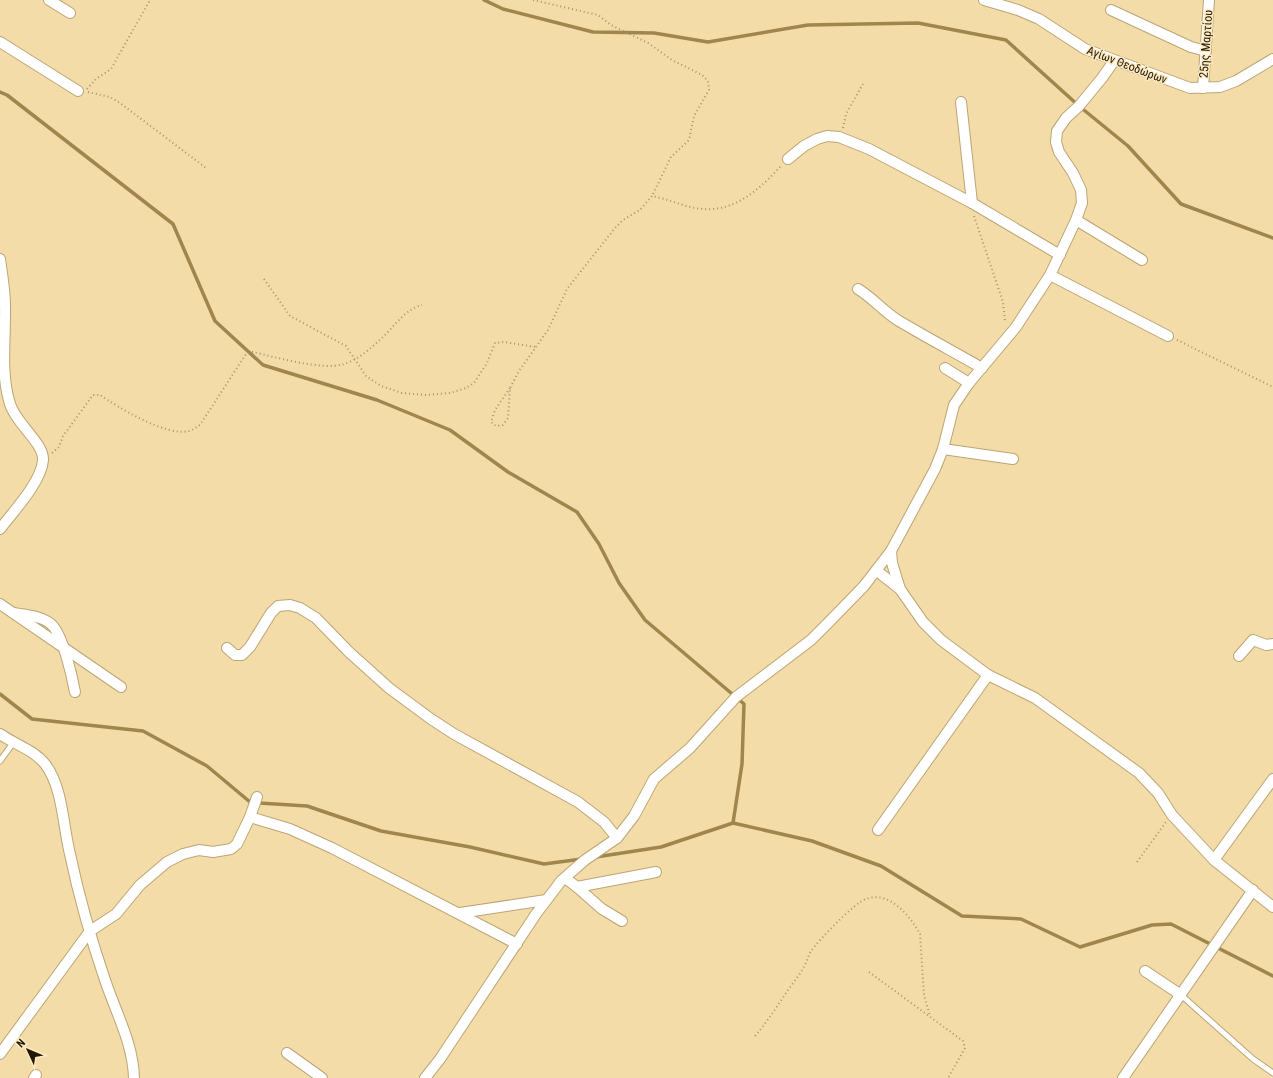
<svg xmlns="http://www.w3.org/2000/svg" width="1273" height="1078" viewBox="0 0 1273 1078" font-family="'Roboto Condensed',sans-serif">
  <rect width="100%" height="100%" fill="#f4dca9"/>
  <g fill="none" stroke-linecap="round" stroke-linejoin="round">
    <!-- stream -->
    <g stroke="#a0864d" stroke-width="3.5">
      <polyline points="484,0 503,9 593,32 654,33 708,42 808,25 918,23 1006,40 1079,106 1128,146 1181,204 1273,238"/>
      <polyline points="0,92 7,95 173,224 215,321 263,365 377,400 450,430 508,472 577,512 599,544 619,583 645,620 744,704 742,764 733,823"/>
      <polyline points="0,694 32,719 143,731 207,766 250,802"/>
      <polyline points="259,803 307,806 381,831 470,847 544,864 582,859"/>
      <polyline points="596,857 661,847 733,823 812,841 881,866 962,916 1021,919 1080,947 1152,925 1171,924 1273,976"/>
    </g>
    <!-- lane casing -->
    <g stroke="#bba574" stroke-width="7">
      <g id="lane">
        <polyline points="0,761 13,743"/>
        <polyline points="1181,995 1253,1059 1273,1073"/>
      </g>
    </g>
    <!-- street casing -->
    <g stroke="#bba574" stroke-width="12">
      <g id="street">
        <polyline points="49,0 70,13"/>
        <polyline points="984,0 1018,10 1039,19 1085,49 1190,88 1220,87 1236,81 1273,59"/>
        <polyline points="1111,10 1191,47 1206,51"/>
        <polyline points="0,42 78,91"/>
        <polyline points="1203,88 1209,0"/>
        <polyline points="961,102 972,203"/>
        <polyline points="788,159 804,146 817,139 827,136 839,137 869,149 972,203 1060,255"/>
        <polyline points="1076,220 1142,260"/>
        <path d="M0 259C2 274 5 290 5 305 6 337 0 372 10 404 16 424 44 443 43 460 42 481 13 512 0 529"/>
        <polyline points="1050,275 1168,336"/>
        <path d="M858 289C873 298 884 312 899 321 926 337 954 352 982 368"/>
        <polyline points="945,368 969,383"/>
        <polyline points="943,449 1013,459"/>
        <polyline points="891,551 892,563 900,589 923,622 941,640 988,675 1035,698 1139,773 1158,793 1172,815 1214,860 1273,907"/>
        <polyline points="877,571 900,589"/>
        <polyline points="0,604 121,687"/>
        <path d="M14 613C26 615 43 616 52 625 63 636 72 676 75 692"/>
        <polyline points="227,648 235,655 242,655 250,647 271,613 278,606 290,605 300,608 316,618 349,652 389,688 431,719 454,734 578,802 604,822 617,838"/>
        <polyline points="1239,656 1253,640 1266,645 1273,644"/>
        <path d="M0 734C14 744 34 750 45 764 63 787 63 827 70 854 79 897 91 939 105 980 116 1013 133 1043 134 1078"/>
        <polyline points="250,817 290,829 332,848 517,944"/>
        <polyline points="878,830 988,675"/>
        <polyline points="1214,860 1273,779"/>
        <polyline points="565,878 577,887 656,872"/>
        <polyline points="577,887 602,909 622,921"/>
        <polyline points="460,913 546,900"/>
        <polyline points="1145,971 1181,995"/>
        <polyline points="287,1053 322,1078"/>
        <polyline points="0,1054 90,931 116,914 140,885 167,862 183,854 199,850 213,852 231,849 237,844 250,817 257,797"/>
        <polyline points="34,1078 36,1075"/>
        <polyline points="425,1078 440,1059 536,914 561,881 585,860 617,838 634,816 654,779 690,748 736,697 811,640 828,623 864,586 891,551 935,469 943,449 954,405 969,383 1016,327 1050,275 1076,220 1082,203 1081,190 1073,173 1059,152 1056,142 1057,131 1066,118 1079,106 1102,78 1114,61"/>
        <polyline points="1123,1078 1253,890"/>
      </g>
    </g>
    <!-- path -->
    <g stroke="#a5936c" stroke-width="2" stroke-dasharray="1 3" stroke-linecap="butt">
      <polyline points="533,0 598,15 611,25 648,43 672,60 702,75 708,81 709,90 694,116 689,140 671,157 652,196"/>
      <polyline points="87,89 96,79 111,69 150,0"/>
      <polyline points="88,92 110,97 120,103 206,168"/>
      <polyline points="843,128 846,114 863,84"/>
      <polyline points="974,216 1003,302 1005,322"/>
      <polyline points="264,279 290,316 346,346 366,376 381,386 402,393 426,395 450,393 466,388 474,383 487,363 495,343 504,342 536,347"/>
      <polyline points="1177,340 1273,387"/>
      <path d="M510 388 495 410 491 422 496 426 503 425 508 418 510 388 519 371 548 330 567 289 615 228 623 220 640 210 652 196C669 199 686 208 703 209 735 212 761 188 781 166"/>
      <path d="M52 453 59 447 63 436 93 395H100C118 407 166 437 189 431 193 430 196 427 200 425L246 354 253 352C275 357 323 371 344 364 360 359 372 347 384 336 396 324 406 309 422 305"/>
      <polyline points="1137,862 1166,822"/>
      <polyline points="869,972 963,1041 965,1048 948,1078"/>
      <path d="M755 1036C767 1022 776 1008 786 993 792 984 800 975 805 965 807 961 808 956 811 951 818 941 855 902 866 899 889 890 910 916 920 934L924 995 930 1016"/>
    </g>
    <!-- lane -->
    <use href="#lane" stroke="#fff" stroke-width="5"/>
    <!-- street -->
    <use href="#street" stroke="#fff" stroke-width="10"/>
  </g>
  <g text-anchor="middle" stroke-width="3" stroke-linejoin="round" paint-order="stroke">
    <!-- street labels -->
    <g font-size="12" fill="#1f1704" stroke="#fdeac1">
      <text transform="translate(1206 44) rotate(-86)" y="4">25ης Μαρτίου</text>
      <text transform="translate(1127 65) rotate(21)" y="4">Αγίων Θεοδώρων</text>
    </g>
  </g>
  <!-- north arrow -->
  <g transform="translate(28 1050) rotate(314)" stroke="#fdeac1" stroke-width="3" paint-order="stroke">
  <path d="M0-3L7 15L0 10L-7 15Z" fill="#1f1704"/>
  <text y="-6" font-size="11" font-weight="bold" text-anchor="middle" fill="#1f1704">N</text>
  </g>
</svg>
